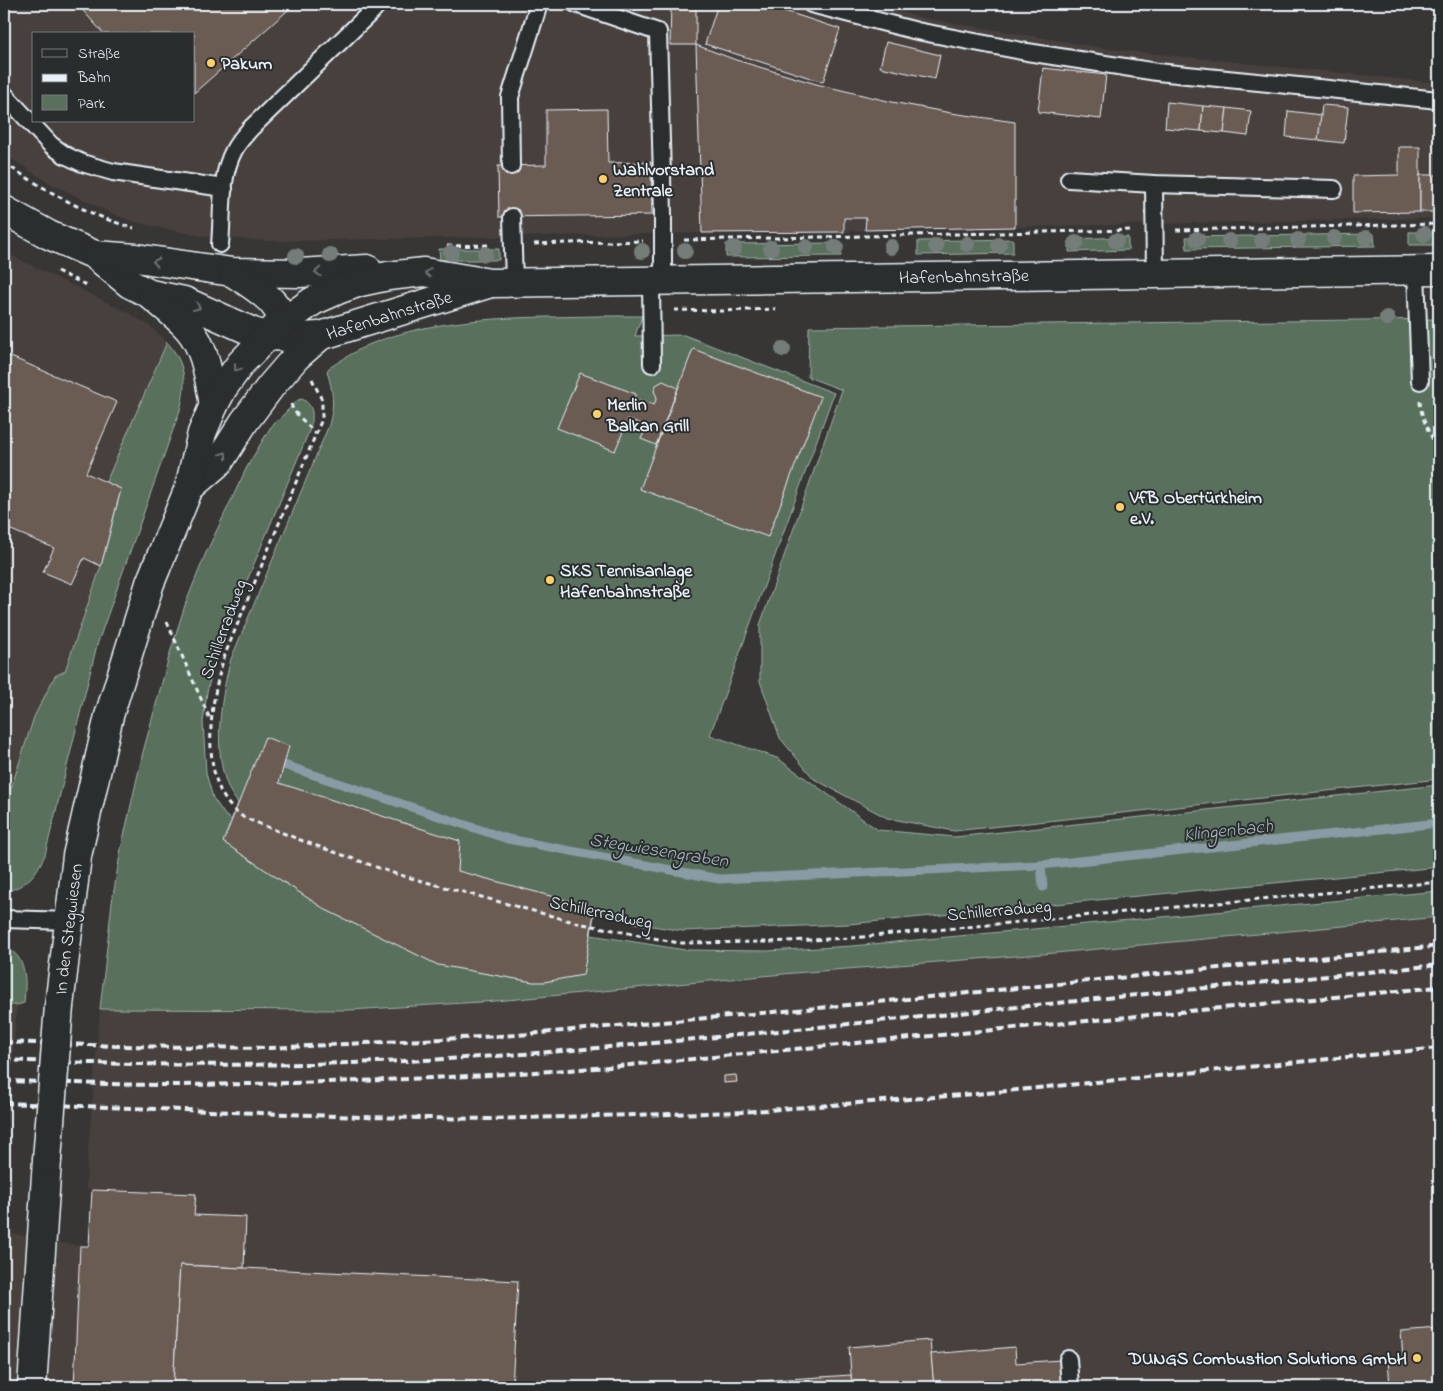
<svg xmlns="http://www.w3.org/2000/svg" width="1443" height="1391" viewBox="0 0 1443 1391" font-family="'Indie Flower',sans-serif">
  <rect width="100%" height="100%" fill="#373635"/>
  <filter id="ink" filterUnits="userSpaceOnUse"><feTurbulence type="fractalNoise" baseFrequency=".02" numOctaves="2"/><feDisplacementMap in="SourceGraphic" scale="10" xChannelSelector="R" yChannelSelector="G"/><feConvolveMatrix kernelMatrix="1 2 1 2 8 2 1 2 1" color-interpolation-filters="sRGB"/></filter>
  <g filter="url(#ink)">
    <!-- built -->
    <g fill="#47413e" fill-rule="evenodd">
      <path d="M4 4H866L929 19 1109 49 1439 83V218L865 230 844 232 702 233 270 241 201 236 151 226 129 220 111 213 50 183 4 154ZM34 34H194V121H34Z"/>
      <polygon points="4,252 129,313 151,327 167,342 106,482 121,489 101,566 65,671 34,717 4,810"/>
      <polygon points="1439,917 1439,1387 4,1387 4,1232 80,1246 89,1246 92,1190 86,1189 87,1163 100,1009 350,1010 496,1001 794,973 1055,953"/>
      <polygon points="4,1005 17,1005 5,1157 4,1157"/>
    </g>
    <!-- green -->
    <g fill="#59705c" stroke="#a0b0aa">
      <rect x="1409" y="232" width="30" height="13"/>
      <polygon points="1374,234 1375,246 1187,249 1186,237"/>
      <polygon points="1128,237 1128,250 1069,252 1069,239"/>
      <polygon points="1013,239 1013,253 918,255 918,241"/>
      <polygon points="841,243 841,256 726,257 726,244"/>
      <polygon points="439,249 499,249 499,260 440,260"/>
      <path d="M598 316H642L635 336 684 335 834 393 710 735 777 758 878 830 955 837 1439 785V867L849 924 683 931 634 923 595 909 591 935 685 950 768 951 852 946 1439 891V917L1055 953 794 973 496 1001 350 1010 100 1009 112 902 121 849 143 752 170 653 185 605 205 555 247 467 270 428 298 400 302 399C315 406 313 417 310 429L217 653 207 692 203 722 206 773 213 798 225 815 231 820 238 803C209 770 220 698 231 659L329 425C335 403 333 392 327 371L329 368C342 360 355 351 368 345 441 315 521 318 598 316Z"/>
      <polygon points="1439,319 1439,779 954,831 887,818 814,779 780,738 760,681 760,625 842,390 808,377 809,327"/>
      <path d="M167 342C186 364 187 383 180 410L97 645 45 855C35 876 27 886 4 892V810L34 717 55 676 65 671 101 566 121 490 106 482Z"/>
      <path d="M4 946C28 957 26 981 24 1003L17 1005H4Z"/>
      <polygon points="4,1157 9,1157 6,1233 4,1232"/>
    </g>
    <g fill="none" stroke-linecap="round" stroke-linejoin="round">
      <!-- stream -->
      <g stroke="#899ba5" stroke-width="9">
        <polyline points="284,765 508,839 719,879 1041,865"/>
        <polyline points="1043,887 1041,865 1439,823"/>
      </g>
    </g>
    <!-- building -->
    <g fill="#6b5b53" stroke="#e8f1f8">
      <polygon points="77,4 295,4 194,93 194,34 104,34"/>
      <polygon points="671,4 696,4 696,45 670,45"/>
      <polygon points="718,4 763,4 840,29 823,82 705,44"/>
      <polygon points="886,42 940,55 935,79 880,67"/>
      <polygon points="696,45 736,60 816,84 892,102 951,113 1015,122 1015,227 865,230 866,218 844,218 844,232 702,233"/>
      <polygon points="1043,68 1106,75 1101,119 1038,112"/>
      <polygon points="1167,102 1203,106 1201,131 1165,128"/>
      <polygon points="1322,105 1348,107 1344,143 1318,140"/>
      <polygon points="1203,106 1227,108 1224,133 1201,131"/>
      <polygon points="1227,108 1251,111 1248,136 1224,133"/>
      <polygon points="607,109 608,163 651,162 652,215 499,217 498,166 546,165 546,110"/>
      <polygon points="1288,111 1321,115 1318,140 1286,137"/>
      <polygon points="1399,147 1420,147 1420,212 1353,213 1353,176 1399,175"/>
      <rect x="1420" y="175" width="19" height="37"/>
      <polygon points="693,349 821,397 768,537 640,489"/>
      <polygon points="4,354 117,402 86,473 121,489 101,566 84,558 72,584 43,572 54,548 4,527"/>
      <polygon points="580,373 636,394 634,398 654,405 657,397 654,391 656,385 663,381 678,388 656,445 641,439 647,426 628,419 615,451 557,428"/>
      <polygon points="265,737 289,746 279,783 460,841 458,871 595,908 583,975 544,982 533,982 438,965 326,910 223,842"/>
      <polygon points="736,1075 737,1082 724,1083 724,1076"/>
      <polygon points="92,1190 196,1194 194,1215 246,1217 244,1268 180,1265 173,1387 74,1387 80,1246 89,1246"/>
      <polygon points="180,1265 518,1281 512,1387 173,1387"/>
      <polygon points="1439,1329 1439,1387 1390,1387 1388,1359 1403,1358 1401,1332"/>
      <polygon points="930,1340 934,1387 852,1387 849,1347"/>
      <polygon points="1015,1347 1016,1363 1060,1360 1062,1387 934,1387 931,1354"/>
      <polygon points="851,1375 852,1387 758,1387 758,1381"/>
    </g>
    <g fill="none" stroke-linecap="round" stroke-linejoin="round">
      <!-- service casing -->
      <g stroke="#e8f1f8" stroke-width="20">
        <g id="service">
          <polyline points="576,4 658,32 663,214 663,281"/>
          <polyline points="811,4 917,31 1027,52 1157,72 1439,100"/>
          <polyline points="4,94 51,145 65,155 82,163 113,172 224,188"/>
          <polyline points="511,166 510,97 539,4"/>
          <polyline points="1069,179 1154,184 1334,189"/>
          <polyline points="1154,184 1155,274"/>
          <polyline points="512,217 514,283"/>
          <path d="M220 244C223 214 219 178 234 150 238 142 245 135 251 128L372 11 378 4"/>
          <polyline points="1416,270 1420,381"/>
          <polyline points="651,281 652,364"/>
          <polyline points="4,919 70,921"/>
          <polyline points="1068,1359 1070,1387"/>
        </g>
      </g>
      <!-- secondary casing -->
      <g stroke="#e8f1f8" stroke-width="31">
        <g id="secondary">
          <polyline points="4,210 49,235 95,255 130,284 150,294 184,301 253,332 266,336 300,337 320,336 488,284"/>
          <polyline points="95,255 136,258 232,272 299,273 367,269"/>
          <path d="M232 272C258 290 285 302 286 337"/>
          <path d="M153 297C165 307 178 317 188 328 206 348 209 379 214 405"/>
          <polyline points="189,488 219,462 244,422 271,386 296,357 320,336"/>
          <polyline points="59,1006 77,856 109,716 150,583 189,488 202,433 214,405 223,388 241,363 275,328 313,301 340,289 360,282 388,276 424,272 490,283 1439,270"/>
          <polyline points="32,1387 47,1160"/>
        </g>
      </g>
      <!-- path -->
      <g stroke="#e8f1f8" stroke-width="3" stroke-dasharray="5 4" stroke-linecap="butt">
        <path d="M4 163C44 189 88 216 134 228"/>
        <polyline points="1176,230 1439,224"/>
        <polyline points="684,240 1133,230"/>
        <polyline points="534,244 643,241"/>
        <polyline points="447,246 490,245"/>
        <polyline points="57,271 86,285"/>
        <polyline points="674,310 722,311 776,309"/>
        <path d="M312 379 322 400V419L226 652C210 697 195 790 245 818L303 841 396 874 578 923 679 943 768 942 851 938 1439 882"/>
        <path d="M1420 401C1421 419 1430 435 1439 450"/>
        <polyline points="291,404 293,410 316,434"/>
        <polyline points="167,622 210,719"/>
      </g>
      <!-- service -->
      <use href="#service" stroke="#2a2d2e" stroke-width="16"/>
      <!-- secondary -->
      <use href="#secondary" stroke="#2a2d2e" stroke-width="28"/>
      <!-- rail -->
      <g stroke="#e8f1f8" stroke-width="4" stroke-dasharray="8 4" stroke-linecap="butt">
        <polyline points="4,1042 118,1046 270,1048 518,1035 818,1008 1439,946"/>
        <path d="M4 1060C172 1067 342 1067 510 1055 647 1045 784 1030 921 1017 1094 999 1266 982 1439 965"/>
        <path d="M4 1081C59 1082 115 1085 170 1085 317 1084 463 1078 609 1067L1439 987"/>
        <polyline points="4,1103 362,1117 488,1119 741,1112 987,1093 1439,1048"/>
      </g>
      <!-- secondary-bridge casing -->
      <g stroke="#e8f1f8" stroke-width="31" stroke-linecap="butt">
        <polyline id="secondary-bridge" points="47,1160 59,1006"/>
      </g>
      <!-- secondary-bridge -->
      <use href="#secondary-bridge" stroke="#2a2d2e" stroke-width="28"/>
    </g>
    <!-- trees -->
    <g fill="#757d7a">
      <circle cx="1424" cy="234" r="8"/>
      <circle cx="1334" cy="238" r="8"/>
      <circle cx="1366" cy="238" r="8"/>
      <circle cx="1197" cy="239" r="8"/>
      <circle cx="1262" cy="240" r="8"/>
      <circle cx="1298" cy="240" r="8"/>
      <circle cx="1116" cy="241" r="8"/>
      <circle cx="1229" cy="241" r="8"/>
      <circle cx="1076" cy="243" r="8"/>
      <circle cx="967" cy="244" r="8"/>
      <circle cx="999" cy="245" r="8"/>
      <circle cx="936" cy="246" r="8"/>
      <circle cx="806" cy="247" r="8"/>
      <circle cx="836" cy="247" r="8"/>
      <circle cx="891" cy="247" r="8"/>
      <circle cx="734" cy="248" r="8"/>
      <circle cx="771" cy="248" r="8"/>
      <circle cx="642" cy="251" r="8"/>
      <circle cx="685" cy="251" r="8"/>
      <circle cx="451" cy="253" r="8"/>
      <circle cx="485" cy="254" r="8"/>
      <circle cx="330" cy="255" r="8"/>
      <circle cx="296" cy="256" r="8"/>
      <circle cx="1387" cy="318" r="8"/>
      <circle cx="783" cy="349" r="8"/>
    </g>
    <!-- one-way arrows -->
    <defs><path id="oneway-chevron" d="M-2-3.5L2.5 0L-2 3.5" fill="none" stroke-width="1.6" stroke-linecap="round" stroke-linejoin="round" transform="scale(1.25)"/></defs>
    <g stroke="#6c7275">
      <use href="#oneway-chevron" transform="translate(156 262) rotate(-168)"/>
      <use href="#oneway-chevron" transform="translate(318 272) rotate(177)"/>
      <use href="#oneway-chevron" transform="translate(428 273) rotate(-177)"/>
      <use href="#oneway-chevron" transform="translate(197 307) rotate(24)"/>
      <use href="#oneway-chevron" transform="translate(237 368) rotate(127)"/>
      <use href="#oneway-chevron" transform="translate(224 455) rotate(-55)"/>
    </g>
  </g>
  <!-- markers -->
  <g fill="#ffd166" stroke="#2a2d2e" stroke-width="2">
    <circle cx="211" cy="63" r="5"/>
    <circle cx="603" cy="179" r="5"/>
    <circle cx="597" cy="414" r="5"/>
    <circle cx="1120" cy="507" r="5"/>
    <circle cx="550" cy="580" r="5"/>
    <circle cx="1417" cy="1358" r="5"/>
  </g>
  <g text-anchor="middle" stroke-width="4" stroke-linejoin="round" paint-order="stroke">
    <!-- poi labels -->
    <g font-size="18" font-weight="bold" fill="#e8f1f8" stroke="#2a2d2e" text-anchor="start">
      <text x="221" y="69">Pakum</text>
      <text x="613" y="175">Wahlvorstand<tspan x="613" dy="21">Zentrale</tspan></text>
      <text x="607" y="410">Merlin<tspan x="607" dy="21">Balkan Grill</tspan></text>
      <text x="1130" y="503">VfB Obertürkheim<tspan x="1130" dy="21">e.V.</tspan></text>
      <text x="560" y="576">SKS Tennisanlage<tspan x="560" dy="21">Hafenbahnstraße</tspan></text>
      <text x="1407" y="1364" text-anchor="end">DUNGS Combustion Solutions GmbH</text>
    </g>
    <!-- street labels -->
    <g font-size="18" fill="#e8f1f8" stroke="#2a2d2e">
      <text transform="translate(964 276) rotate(-1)" y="6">Hafenbahnstraße</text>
      <text transform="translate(389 315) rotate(-17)" y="6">Hafenbahnstraße</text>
      <text transform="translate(223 629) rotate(-70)" y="6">Schillerradweg</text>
      <text transform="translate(999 910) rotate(-5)" y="6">Schillerradweg</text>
      <text transform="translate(601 912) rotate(12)" y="6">Schillerradweg</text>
      <text transform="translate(68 929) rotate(-83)" y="6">In den Stegwiesen</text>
    </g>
    <!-- water labels -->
    <g font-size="19" font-style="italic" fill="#a8b8c0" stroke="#2a2d2e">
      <text transform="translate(1228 829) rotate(-6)" y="7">Klingenbach</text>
      <text transform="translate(659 849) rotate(9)" y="7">Stegwiesengraben</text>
    </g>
  </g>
  <!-- margin -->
  <rect width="1443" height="1391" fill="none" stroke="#2a2d2e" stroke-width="20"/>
  <rect x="10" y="10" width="1423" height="1371" fill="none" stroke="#e8f1f8" stroke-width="2" filter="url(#ink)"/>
  <!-- legend -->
  <rect x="32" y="32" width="162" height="90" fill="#2a2d2e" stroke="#767b7f"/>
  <rect x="42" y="49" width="25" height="8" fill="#2a2d2e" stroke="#767b7f"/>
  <text x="78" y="58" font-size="15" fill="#e8f1f8">Straße</text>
  <rect x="42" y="74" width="25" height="8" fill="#e8f1f8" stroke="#767b7f"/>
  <text x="78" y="82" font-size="15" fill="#e8f1f8">Bahn</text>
  <rect x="42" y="95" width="25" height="15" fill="#59705c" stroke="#767b7f"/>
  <text x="78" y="108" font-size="15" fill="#e8f1f8">Park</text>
</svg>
